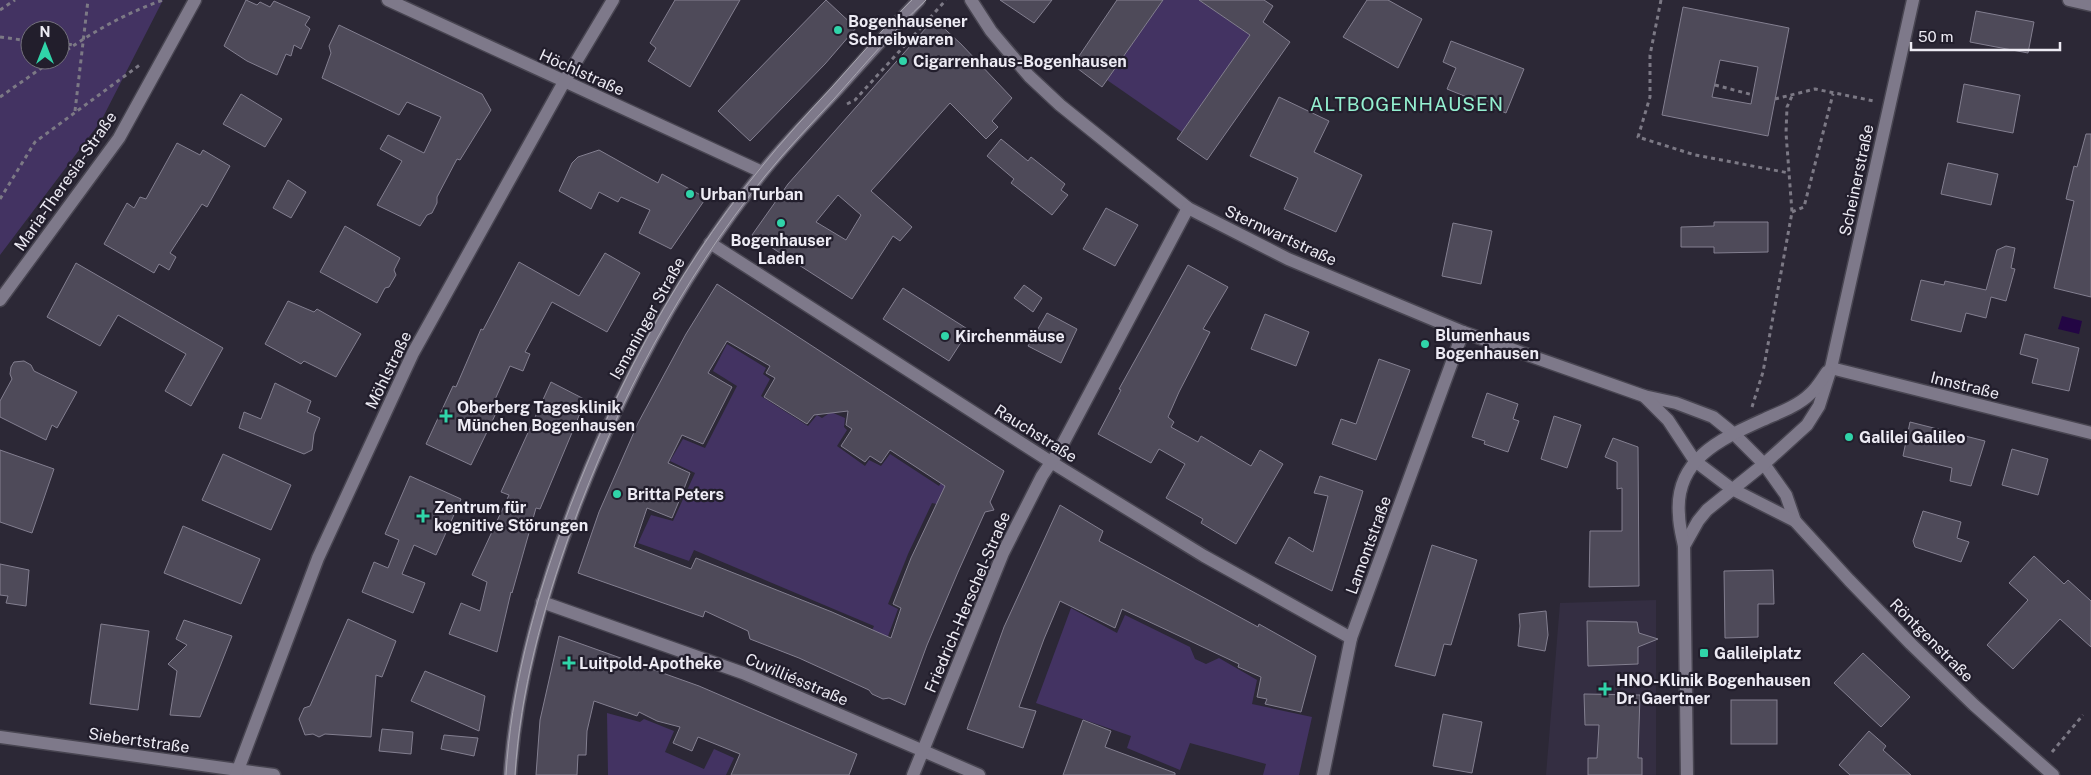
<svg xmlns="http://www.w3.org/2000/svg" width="2091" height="775" viewBox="0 0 2091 775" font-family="'Public Sans',sans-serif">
  <rect width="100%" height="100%" fill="#2c2836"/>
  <!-- built -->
  <polygon fill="#342e42" points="1656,600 1656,775 1546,775 1560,603"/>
  <!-- green -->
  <g fill="#433362" fill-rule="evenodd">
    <path d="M0 0H163L101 121 0 255ZM30 30H60V60H30Z"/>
    <polygon points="1163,0 1199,0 1250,35 1182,132 1107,80"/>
    <polygon points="727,344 766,368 763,374 770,379 761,396 808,426 817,415 822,418 831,412 845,418 844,427 847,430 837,446 865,466 869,460 881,466 890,454 939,486 946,475 952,479 941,505 932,503 908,554 888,604 898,609 880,658 863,651 874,626 694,550 689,561 638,543 651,515 673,521 695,473 670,461 683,439 705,448 737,386 713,371"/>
    <polygon points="1071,608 1117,633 1125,615 1190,647 1195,659 1206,664 1219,658 1257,680 1252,704 1312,717 1299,775 1263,775 1266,764 1190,743 1180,770 1127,748 1131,736 1036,703"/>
    <polygon points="607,713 640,722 644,719 674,731 665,752 704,769 714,749 734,758 726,775 608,775"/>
  </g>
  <!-- water -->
  <polygon fill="#230644" points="2062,316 2082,321 2079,334 2058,329"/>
  <!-- building -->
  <g fill="#4e4a59" stroke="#837f90" fill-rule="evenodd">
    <polygon points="246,0 257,5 260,2 270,7 274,1 310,17 305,25 310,29 301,49 294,45 291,56 286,54 277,75 247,61 224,46"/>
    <polygon points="675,0 740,0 690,87 648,61 656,48 650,43"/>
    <polygon points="826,0 856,28 825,64 750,141 718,111"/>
    <polygon points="1000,0 1052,0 1034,23"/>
    <polygon points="1117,0 1163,0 1102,87 1073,65"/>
    <polygon points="1199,0 1264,0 1273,6 1263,22 1290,42 1207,160 1177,139 1250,35"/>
    <polygon points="1367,0 1388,0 1422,19 1398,68 1343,37"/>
    <path d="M1683 7 1789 28 1768 136 1662 115ZM1720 60 1758 67 1751 104 1712 97Z"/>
    <polygon points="1976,11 2034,22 2028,53 1970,42"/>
    <path d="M934 19 961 44 1012 98 992 121 998 127 986 139 950 103 871 191 912 227 900 241 893 236 852 299 752 235 788 184ZM838 195 861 215 846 240 816 222Z"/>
    <polygon points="339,25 482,94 491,110 460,160 457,159 437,197 437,203 432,213 427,215 420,226 377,205 402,161 380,149 388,135 424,153 441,117 407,102 399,115 322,78 331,53 329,46"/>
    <polygon points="1451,41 1524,69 1506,113 1447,89 1456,68 1443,62"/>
    <polygon points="1964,84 2020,95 2013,133 1957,122"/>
    <polygon points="241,94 282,119 265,147 223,124"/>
    <polygon points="1279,97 1329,121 1314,152 1362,175 1336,232 1284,209 1298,178 1250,156"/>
    <polygon points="2086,134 2091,134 2091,297 2054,288 2074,201 2066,199 2074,166 2077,167"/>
    <polygon points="1001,139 1028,161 1031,157 1065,184 1061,190 1068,195 1052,215 1011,183 1014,179 987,156"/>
    <polygon points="177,143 200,155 203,150 230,166 207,207 202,204 170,253 176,257 169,270 159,264 154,273 104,244 127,203 134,208 140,197 146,199"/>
    <polygon points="599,150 658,183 662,174 706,198 671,249 639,233 650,210 621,197 618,202 599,192 591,209 559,191 572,163 578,157"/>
    <polygon points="1948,163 1998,174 1991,205 1941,194"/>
    <polygon points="288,180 306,192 291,218 273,208"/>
    <polygon points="1106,208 1138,225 1115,266 1083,249"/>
    <polygon points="1714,222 1768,222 1768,252 1714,253 1714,247 1681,247 1681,227 1714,226"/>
    <polygon points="1453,223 1492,231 1481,284 1442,276"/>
    <polygon points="345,226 400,258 394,270 396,275 389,287 385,288 377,303 320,272"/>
    <polygon points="2006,246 2015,248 2011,268 2015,269 2006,301 1991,297 1986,318 1966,313 1961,332 1911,320 1921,280 1944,285 1945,281 1986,290 1997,250"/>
    <polygon points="605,253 640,273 607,332 552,302 525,352 530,354 523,371 510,366 493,404 499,407 471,465 426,444 453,386 456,387 481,329 483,330 519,262 579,296"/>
    <polygon points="76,263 223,348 191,406 165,391 186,354 118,315 100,346 47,317"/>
    <polygon points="1188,265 1228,287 1203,329 1210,332 1179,392 1168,417 1174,422 1171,427 1198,442 1201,436 1251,466 1260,450 1283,464 1236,544 1201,523 1203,519 1166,498 1185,464 1159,449 1151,463 1098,434 1121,390 1119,389"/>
    <path d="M717 284 1004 471 990 502 994 510 985 512 958 572 927 645 905 705 889 698 883 699 872 694 869 690 799 658 750 639 748 631 705 611 703 617 578 573 599 512 638 423 686 334ZM727 341 770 366 766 373 775 378 764 397 807 424 814 415 848 411 846 425 852 429 841 446 865 462 870 456 881 463 890 450 945 486 911 558 893 604 901 608 891 638 832 612 696 558 691 569 634 547 647 508 672 518 682 494 690 473 668 463 682 435 703 444 732 387 708 373Z"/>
    <polygon points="1024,285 1042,298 1033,312 1014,298"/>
    <polygon points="903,288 969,330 949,361 883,319"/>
    <polygon points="288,301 314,312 317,309 361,334 336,377 304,361 301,364 265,344"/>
    <polygon points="1047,313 1077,329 1061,363 1028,346"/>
    <polygon points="1265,314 1309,332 1296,366 1251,349"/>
    <polygon points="2025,334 2079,348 2069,391 2032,383 2038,359 2020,354"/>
    <polygon points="1379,359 1410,370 1376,460 1332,444 1341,419 1356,424"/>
    <polygon points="24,361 31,365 34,371 77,392 57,428 52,425 46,440 0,417 0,401 12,379 10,374 11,367 14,362"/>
    <polygon points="551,382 584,399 582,402 584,404 540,509 536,508 512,593 511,592 497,652 449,634 461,603 480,611 487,582 472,575 509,495 501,492"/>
    <polygon points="275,383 311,401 307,412 320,418 314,434 312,450 304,454 239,428 244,412 261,419"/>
    <polygon points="1487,393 1518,404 1513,419 1519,421 1508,452 1484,444 1485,441 1472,437"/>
    <polygon points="1554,416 1581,425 1567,468 1541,459"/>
    <polygon points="1910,422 1985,441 1971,486 1950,481 1952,468 1903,456"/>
    <polygon points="1613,438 1638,447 1639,586 1589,587 1590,531 1622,531 1622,488 1617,489 1617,462 1605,457"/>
    <polygon points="2012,449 2048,459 2038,495 2002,485"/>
    <polygon points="0,450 54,469 32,533 0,522"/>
    <polygon points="223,454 291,485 271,530 202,500"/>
    <polygon points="410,476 461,499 436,555 414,545 402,574 425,583 413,613 362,592 374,562 388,568 399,540 385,534"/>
    <polygon points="1320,476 1363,491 1332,591 1275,563 1289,537 1313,552 1328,496 1314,493"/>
    <polygon points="1060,505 1103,531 1099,541 1258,627 1259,624 1316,656 1301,712 1265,704 1267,699 1257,697 1261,677 1238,667 1239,664 1122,609 1115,628 1060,601 1044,639 1019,707 1036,711 1023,748 967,729 1004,627"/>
    <polygon points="1923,511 1961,522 1957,538 1969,542 1961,562 1915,547 1913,541"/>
    <polygon points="183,526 260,559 241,604 164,573"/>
    <polygon points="1432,545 1477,560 1451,645 1444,644 1435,676 1395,666"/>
    <polygon points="2034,556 2064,584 2068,580 2091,601 2091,647 2060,619 2013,669 1987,645 2028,600 2009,583"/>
    <polygon points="0,564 29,570 26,606 6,603 8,596 0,595"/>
    <polygon points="1773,570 1774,604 1758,604 1758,637 1725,638 1724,571"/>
    <polygon points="1546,611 1548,635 1545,651 1518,646 1520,626 1519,614"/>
    <polygon points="348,619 396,641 382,677 376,675 371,737 325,734 319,737 313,734 305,735 299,719 304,708 310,706"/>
    <polygon points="184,620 232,636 200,717 170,715 177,671 168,664 187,645 176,639"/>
    <polygon points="1587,621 1637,622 1639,633 1658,639 1638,647 1638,664 1588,666"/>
    <polygon points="101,624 149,631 138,710 90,704"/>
    <polygon points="559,636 699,686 857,754 849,775 731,775 740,754 698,737 692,751 673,743 680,727 657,721 639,712 637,716 594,701 587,731 586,755 578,755 577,775 536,775 540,720"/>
    <polygon points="1863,653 1910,697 1881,727 1834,683"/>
    <polygon points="425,671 485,696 479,731 411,701"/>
    <polygon points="1584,694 1640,695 1638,758 1642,758 1642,775 1588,775 1588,758 1597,758 1599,725 1585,725"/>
    <rect x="1731" y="700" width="46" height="44"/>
    <polygon points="1443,714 1482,722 1472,773 1433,766"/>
    <polygon points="1083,720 1111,731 1105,747 1175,773 1175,775 1063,775"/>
    <polygon points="382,729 413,732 411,754 379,751"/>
    <polygon points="1869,731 1886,746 1883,750 1911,775 1850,775 1839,765"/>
    <polygon points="444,735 478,738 474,756 441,749"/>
  </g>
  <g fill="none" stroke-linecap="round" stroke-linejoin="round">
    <!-- street casing -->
    <g stroke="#484551" stroke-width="15">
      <g id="street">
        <polyline points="388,0 762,172"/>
        <polyline points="971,0 991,31 1029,76 1060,105 1188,208 1288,259 1463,332 1644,396 1676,403 1713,417 1734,434 1764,464 1786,495 1795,521"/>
        <polyline points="2069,0 2091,5"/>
        <polyline points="710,243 1051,462 1204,556 1351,638"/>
        <polyline points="0,300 119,138 195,0"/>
        <polyline points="1831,368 2091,433"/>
        <polyline points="1644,396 1668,420 1695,461 1732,489 1795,521 1849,580 1911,644 1974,705 2053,775"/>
        <polyline points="542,602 743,673 979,775"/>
        <polyline points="0,737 274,775"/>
        <polyline points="236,775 318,558 413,353 564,82 613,0"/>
        <polyline points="913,775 1003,553 1042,476 1060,449 1188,208"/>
        <polyline points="1323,775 1351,638 1463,332"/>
      </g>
    </g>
    <!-- secondary casing -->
    <g stroke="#484551" stroke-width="15">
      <g id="secondary">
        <polyline points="1684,546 1698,521 1707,510 1764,464 1807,425 1819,406 1831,368 1913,0"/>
        <path d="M510 775C516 681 543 589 577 501 623 383 683 272 762 173 784 145 810 119 834 93 862 62 890 30 919 0"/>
        <path d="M1687 775 1684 546C1682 536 1679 525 1679 515 1674 458 1723 438 1767 418 1781 412 1799 405 1810 394 1817 388 1822 379 1827 372"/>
      </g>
    </g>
    <!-- path -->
    <g stroke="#7c7985" stroke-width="3" stroke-dasharray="4 4" stroke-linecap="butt">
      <polyline points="1661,0 1650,55 1650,97 1638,137 1695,155 1789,173"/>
      <polyline points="0,10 15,0"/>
      <polyline points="0,37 30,41"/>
      <polyline points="60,43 73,45"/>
      <path d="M60 55C92 32 126 13 163 0"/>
      <polyline points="1715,85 1753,95"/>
      <polyline points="0,97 53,60"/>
      <polyline points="1775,99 1815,89 1874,101"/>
      <polyline points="847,104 855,100 946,0"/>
      <polyline points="75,111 88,0"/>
      <polyline points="0,199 35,142 141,64"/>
      <polyline points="1792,212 1804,207 1833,94"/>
      <polyline points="1752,407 1763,372 1792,212 1786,133 1787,107 1792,96"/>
      <polyline points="2052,752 2083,715"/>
    </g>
    <!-- street -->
    <use href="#street" stroke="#7e798a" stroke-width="12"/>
    <!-- secondary -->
    <use href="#secondary" stroke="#7e798a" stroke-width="12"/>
    <!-- tram -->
    <g stroke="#a8a6b0" stroke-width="1">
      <path d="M506 775C511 691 533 609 561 531 608 402 672 276 759 170 782 141 808 113 833 86 859 57 884 27 912 0"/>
      <path d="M515 775C520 691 543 609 571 530 617 403 680 282 765 176 787 149 811 124 834 99 864 65 893 31 926 0"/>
    </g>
  </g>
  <!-- markers -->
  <g fill="#30d4a9" stroke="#221e2c" stroke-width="2">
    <circle cx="838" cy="30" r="5"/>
    <circle cx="903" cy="61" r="5"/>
    <circle cx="690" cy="194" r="5"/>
    <circle cx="781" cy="223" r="5"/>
    <circle cx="945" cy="336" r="5"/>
    <circle cx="1425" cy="344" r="5"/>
    <path d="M443.5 408.5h5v5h5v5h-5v5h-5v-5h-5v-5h5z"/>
    <circle cx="1849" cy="437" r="5"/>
    <circle cx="617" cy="494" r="5"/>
    <path d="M420.5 508.5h5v5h5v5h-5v5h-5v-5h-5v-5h5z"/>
    <rect x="1699" y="648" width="10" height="10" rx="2.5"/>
    <path d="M566.5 655.5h5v5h5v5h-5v5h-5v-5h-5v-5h5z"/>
    <path d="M1602.5 681.5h5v5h5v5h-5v5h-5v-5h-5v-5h5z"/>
  </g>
  <g text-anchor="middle" stroke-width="4.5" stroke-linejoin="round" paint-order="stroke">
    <!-- poi labels -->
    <g font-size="16" font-weight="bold" fill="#edebf4" stroke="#221e2c" text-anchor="start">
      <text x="848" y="27">Bogenhausener<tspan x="848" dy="18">Schreibwaren</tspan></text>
      <text x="913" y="67">Cigarrenhaus-Bogenhausen</text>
      <text x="700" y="200">Urban Turban</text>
      <text x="781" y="246" text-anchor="middle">Bogenhauser<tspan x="781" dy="18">Laden</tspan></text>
      <text x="1435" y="341">Blumenhaus<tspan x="1435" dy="18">Bogenhausen</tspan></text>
      <text x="955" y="342">Kirchenmäuse</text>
      <text x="457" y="413">Oberberg Tagesklinik<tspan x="457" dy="18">München Bogenhausen</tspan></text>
      <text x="1859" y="443">Galilei Galileo</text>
      <text x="627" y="500">Britta Peters</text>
      <text x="434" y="513">Zentrum für<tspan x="434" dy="18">kognitive Störungen</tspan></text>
      <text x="1714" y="659">Galileiplatz</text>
      <text x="579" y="669">Luitpold-Apotheke</text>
      <text x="1616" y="686">HNO-Klinik Bogenhausen<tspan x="1616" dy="18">Dr. Gaertner</tspan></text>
    </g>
    <!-- street labels -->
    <g font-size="16" fill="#edebf4" stroke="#221e2c">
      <text transform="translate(582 72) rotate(24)" y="6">Höchlstraße</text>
      <text transform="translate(1856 180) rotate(-78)" y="6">Scheinerstraße</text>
      <text transform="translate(65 181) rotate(-55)" y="6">Maria-Theresia-Straße</text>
      <text transform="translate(1281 235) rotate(25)" y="6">Sternwartstraße</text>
      <text transform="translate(647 318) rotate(-61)" y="6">Ismaninger Straße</text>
      <text transform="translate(388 370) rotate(-64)" y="6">Möhlstraße</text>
      <text transform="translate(1965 385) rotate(14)" y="6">Innstraße</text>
      <text transform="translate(1036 433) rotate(32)" y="6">Rauchstraße</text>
      <text transform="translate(1368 545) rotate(-70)" y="6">Lamontstraße</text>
      <text transform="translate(967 602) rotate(-67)" y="6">Friedrich-Herschel-Straße</text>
      <text transform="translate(1932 640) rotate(45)" y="6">Röntgenstraße</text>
      <text transform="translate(797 679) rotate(23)" y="6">Cuvilliésstraße</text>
      <text transform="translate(139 740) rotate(8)" y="6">Siebertstraße</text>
    </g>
    <!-- quarter labels -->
    <g font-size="19" letter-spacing="1" fill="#94f1d1" stroke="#221e2c">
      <text x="1407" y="111">ALTBOGENHAUSEN</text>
    </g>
  </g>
  <!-- north arrow -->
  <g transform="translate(45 45)"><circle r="24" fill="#221e2c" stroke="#73707c"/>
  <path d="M0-4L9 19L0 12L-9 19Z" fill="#30d4a9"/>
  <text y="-8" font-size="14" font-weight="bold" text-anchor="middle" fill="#edebf4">N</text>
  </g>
  <!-- scale -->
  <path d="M1911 42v8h149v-8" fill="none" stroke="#edebf4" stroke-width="2.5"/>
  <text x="1918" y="42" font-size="15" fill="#edebf4" stroke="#221e2c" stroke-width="4" paint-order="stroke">50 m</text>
</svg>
